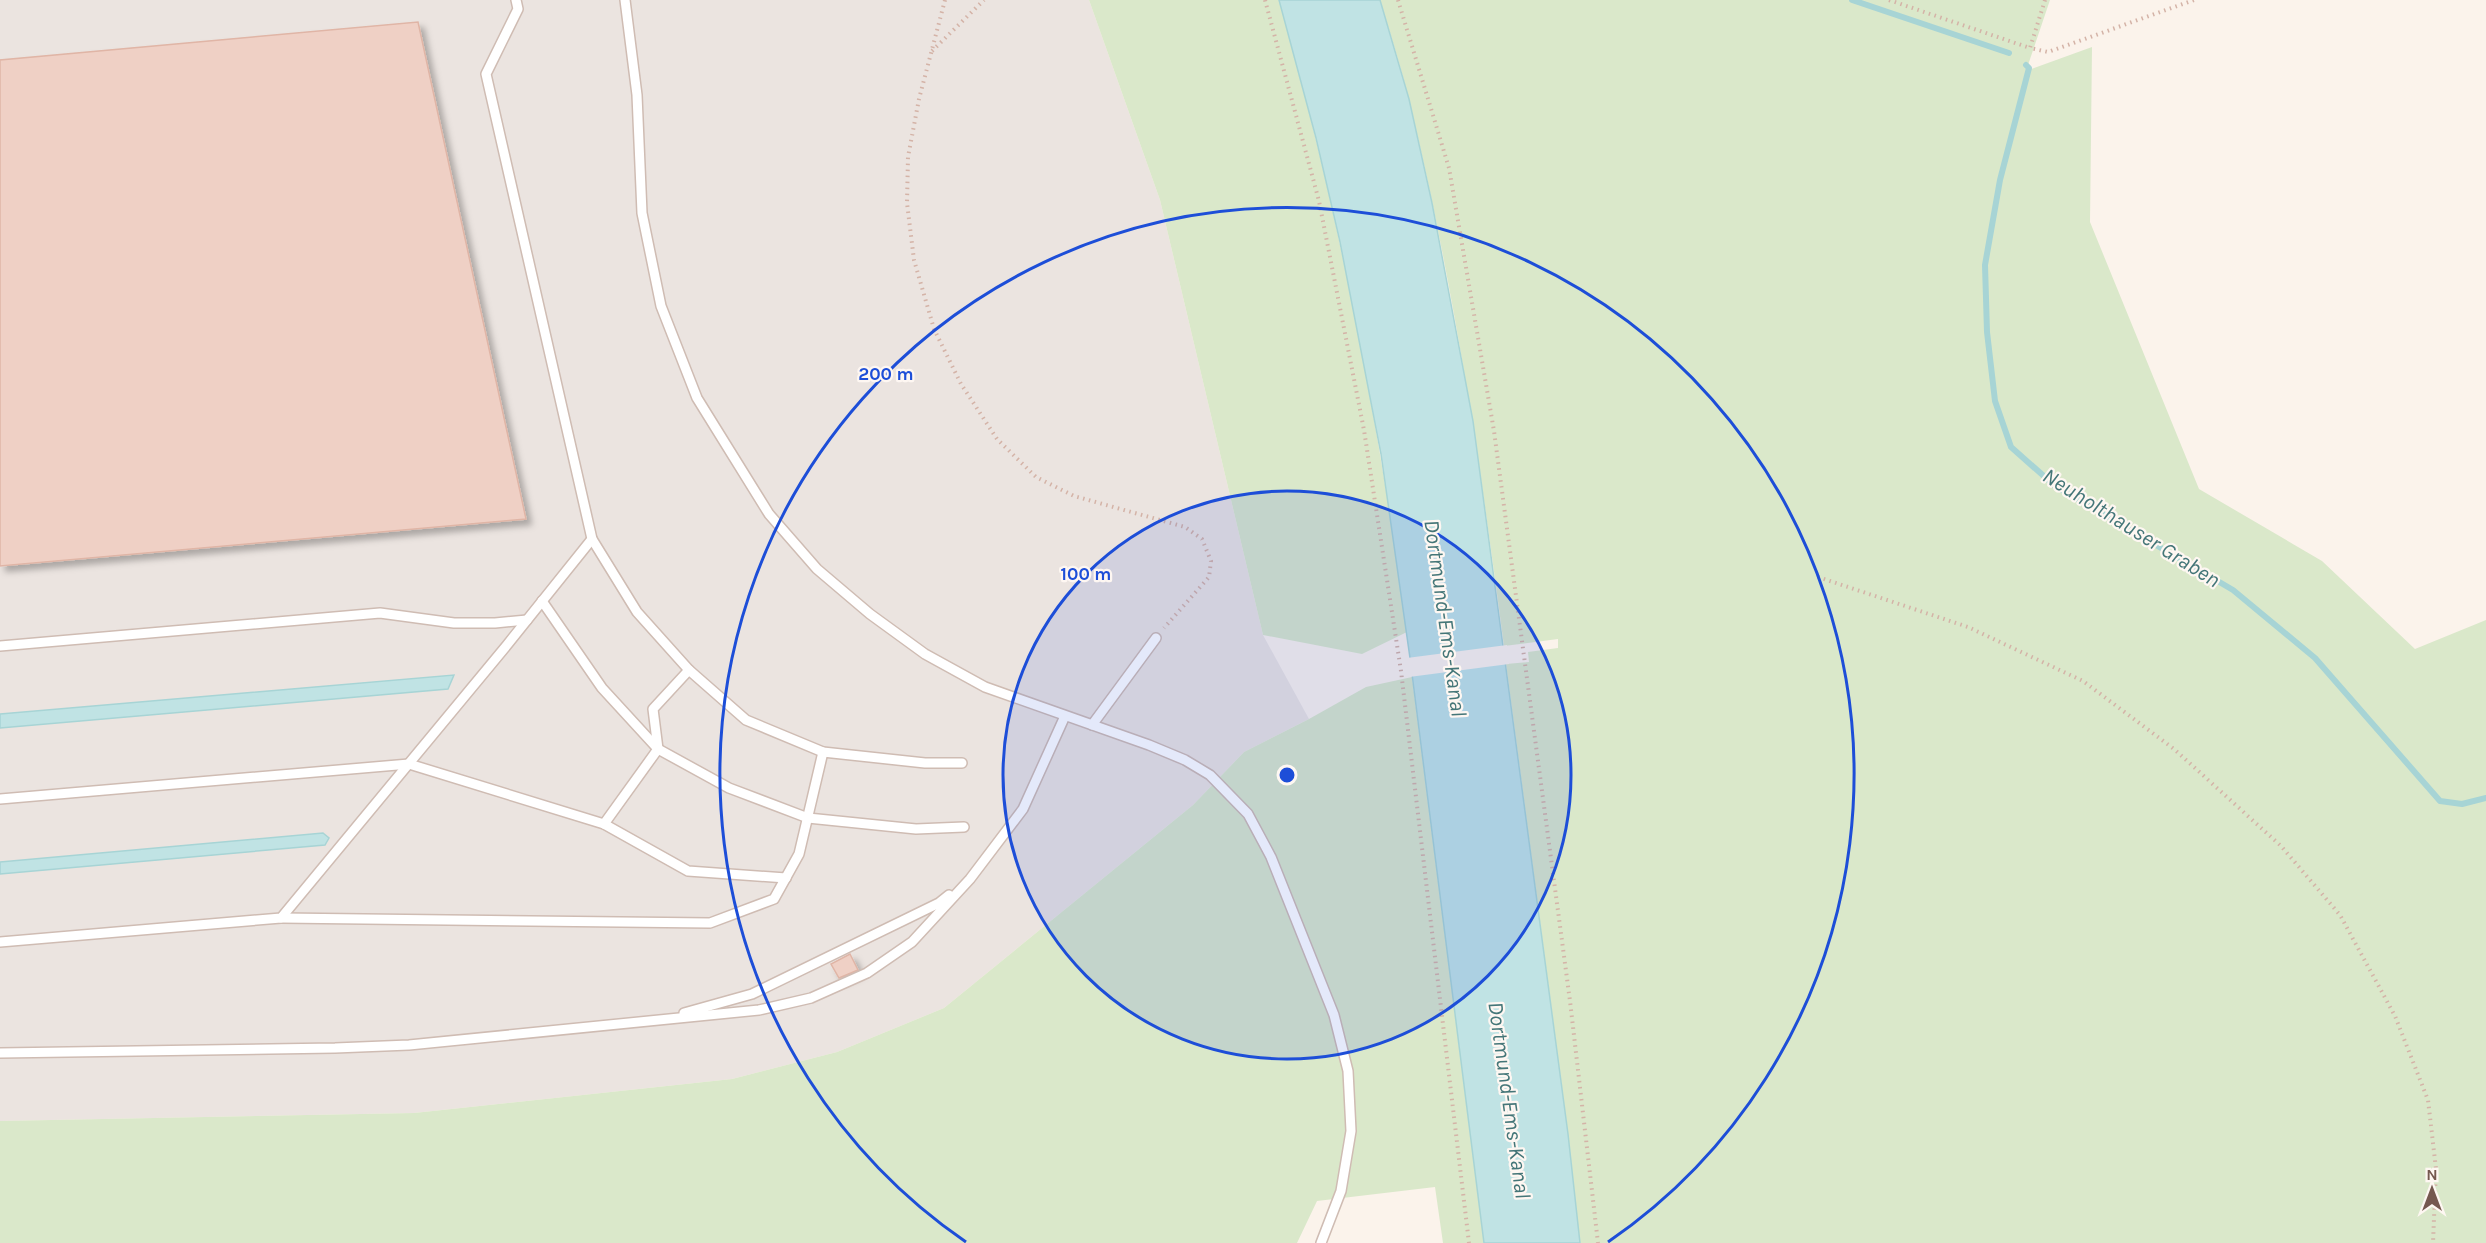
<svg xmlns="http://www.w3.org/2000/svg" width="2486" height="1243" viewBox="0 0 2486 1243" font-family="Karla,sans-serif">
  <defs>
    <filter id="shadow"><feDropShadow dx="5.5" dy="5.5" stdDeviation="3" flood-color="#0004"/></filter>
  </defs>
  <rect width="100%" height="100%" fill="#fbf3eb"/>
  <!-- industrial -->
  <polygon fill="#ebe4e0" points="0,0 1089,0 1160,200 1263,635 1309,719 1244,752 1193,805 944,1008 837,1052 732,1079 414,1113 0,1121"/>
  <!-- green -->
  <g fill="#dae8ca">
    <path d="M1089 0H1279C1338 207 1378 418 1407 632L1362 654 1263 635 1160 200Z"/>
    <path d="M1380 0H2050L2026 71 2092 47 2090 222 2199 489 2322 561 2415 649 2486 620V1243H1580L1568 1134 1506 664 1529 662 1528 652 1558 648V639L1504 646C1480 463 1453 280 1409 100 1401 67 1390 33 1380 0Z"/>
    <polygon points="1412,677 1484,1243 1443,1243 1435,1187 1317,1201 1297,1243 0,1243 0,1121 414,1113 732,1079 837,1052 944,1008 1193,805 1244,752 1309,719 1366,687"/>
  </g>
  <!-- water -->
  <g fill="#c0e3e4" stroke="#a7d4d5" stroke-width="1.5">
    <polygon points="1279,0 1380,0 1409,99 1432,203 1473,421 1568,1134 1580,1243 1484,1243 1410,658 1381,454 1340,242 1316,138"/>
    <polygon points="454,675 448,689 0,728 0,714"/>
    <polygon points="323,833 329,838 325,845 0,874 0,862"/>
  </g>
  <!-- pier -->
  <polygon fill="#fbf3eb" points="1507,645 1509,664 1409,677 1407,658"/>
  <g fill="none" stroke-linecap="round" stroke-linejoin="round">
    <!-- stream -->
    <g stroke="#a7d4d5" stroke-width="6">
      <polyline points="1852,0 2009,53"/>
      <polyline points="2026,65 2029,68 2000,180 1985,265 1987,332 1995,401 2011,447 2055,486 2233,590 2315,658 2440,801 2462,804 2486,798"/>
    </g>
  </g>
  <!-- building -->
  <g fill="#efd0c5" stroke="#e0b5a6" stroke-width="1.5" filter="url(#shadow)">
    <polygon points="418,22 526,519 0,566 0,60"/>
    <polygon points="850,954 858,970 839,978 831,964"/>
  </g>
  <g fill="none" stroke-linecap="round" stroke-linejoin="round">
    <!-- service casing -->
    <g stroke="#cfbcb3" stroke-width="12">
      <g id="service">
        <polyline points="516,0 518,9 486,74 592,539 637,612 689,670 746,720 823,752 925,763 962,763"/>
        <polyline points="625,0 637,95 642,213 661,306 697,398 769,514 817,569 870,614 925,654 985,687 1149,745 1185,760 1210,775 1248,814 1271,857 1334,1015 1348,1071 1351,1131 1341,1191 1321,1243"/>
        <polyline points="542,601 602,688 658,749 729,788 808,818 916,829 964,827"/>
        <polyline points="0,646 380,613 454,623 495,623 527,620"/>
        <polyline points="1092,725 1156,638"/>
        <polyline points="0,799 409,764 604,824 688,871 786,878"/>
        <polyline points="604,824 658,749 653,709 689,670"/>
        <polyline points="281,918 710,923 774,899 799,854 823,752"/>
        <polyline points="0,942 281,918 507,645 592,539"/>
        <polyline points="684,1013 752,994 939,903 949,895"/>
        <polyline points="0,1053 335,1048 409,1045 759,1010 811,998 867,973 912,942 970,879 1023,809 1065,716"/>
      </g>
    </g>
    <!-- path -->
    <g stroke="#d4b3a7" stroke-width="4" stroke-dasharray="1.5 4.5" stroke-linecap="butt">
      <polyline points="945,0 919,99 908,157 907,203 914,260 934,329 961,384 997,439 1036,477 1074,496 1185,527 1202,539 1211,561 1209,577 1164,628"/>
      <polyline points="1265,0 1319,201 1364,430 1401,671 1469,1243"/>
      <polyline points="1398,0 1449,168 1494,431 1570,1001 1598,1243"/>
      <polyline points="1889,0 2030,48"/>
      <polyline points="2045,0 2030,48 2048,52 2194,0"/>
      <polyline points="932,51 984,0"/>
      <polyline points="1818,577 1968,627 2083,681 2174,749 2281,846 2340,915 2395,1016 2428,1100 2436,1169 2433,1243"/>
    </g>
    <!-- service -->
    <use href="#service" stroke="#fff" stroke-width="9"/>
  </g>
  <!-- distance rings -->
  <circle cx="1287" cy="775" r="284" fill="#1d4ed8" fill-opacity=".12"/>
  <g fill="none" stroke="#1d4ed8" stroke-width="3">
    <circle cx="1287" cy="775" r="284"/>
    <path d="M966 1242A567 567 0 1 1 1608 1242"/>
  </g>
  <g text-anchor="middle" stroke-width="4.5" stroke-linejoin="round" paint-order="stroke">
    <!-- water labels -->
    <g font-size="22" font-style="italic" fill="#447678" stroke="#fef7f2">
      <text transform="translate(2132 527) rotate(32)" y="8">Neuholthauser Graben</text>
      <text transform="translate(1446 618) rotate(82)" y="8">Dortmund-Ems-Kanal</text>
      <text transform="translate(1510 1100) rotate(82)" y="8">Dortmund-Ems-Kanal</text>
    </g>
  </g>
  <circle cx="1287" cy="775" r="9" fill="#1d4ed8" stroke="#fef7f2" stroke-width="3"/>
  <g font-size="18" text-anchor="middle" font-weight="bold" fill="#1d4ed8" stroke="#fef7f2" stroke-width="4.5" stroke-linejoin="round" paint-order="stroke">
    <text x="886" y="380">200 m</text>
    <text x="1086" y="580">100 m</text>
  </g>
  <!-- north arrow -->
  <g transform="translate(2432 1189)" stroke="#fef7f2" stroke-width="4.5" paint-order="stroke">
  <path d="M0-4.5L10 22L0 15L-10 22Z" fill="#75584f"/>
  <text y="-9" font-size="16" font-weight="bold" text-anchor="middle" fill="#75584f">N</text>
  </g>
</svg>
